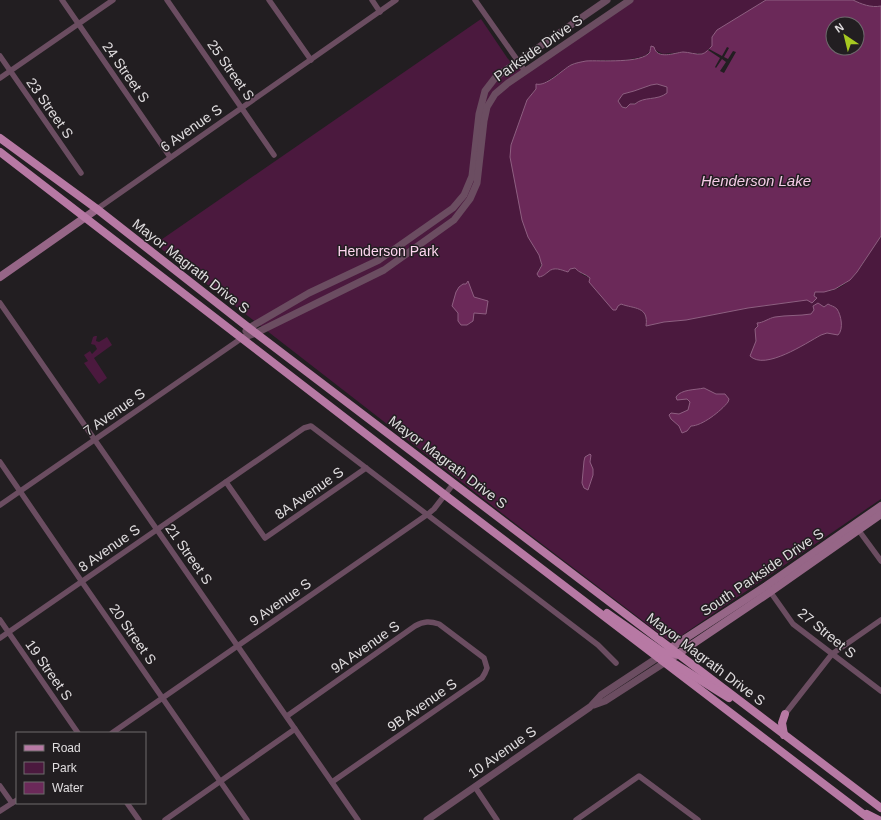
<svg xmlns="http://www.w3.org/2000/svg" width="881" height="820" viewBox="0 0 881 820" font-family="Arial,sans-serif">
  <rect width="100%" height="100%" fill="#221e21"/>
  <!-- green -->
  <g fill="#4b193e">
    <path d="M630 0H766L712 37V46L704 54 683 52 663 54 655 50 650 51 646 55 641 57 620 61 601 60 572 64 543 84 539 85 527 100 511 145 536 248C540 256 544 264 538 271L543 276C553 266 556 269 568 272L570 269 575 268 583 275 588 277 618 306 621 304C634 309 649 306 646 326L664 322 686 320 748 308 807 300 814 296 815 292C822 291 827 292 834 290 857 282 867 254 881 236V499L675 640H668L521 528 155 244 481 19 508 59 525 71Z"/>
    <path d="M853 0H881V6C871 8 861 4 853 0Z"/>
    <path d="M657 84 667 87V93C662 98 658 98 652 98 644 99 638 104 630 104L626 108 622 107 618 101 623 94 634 91 651 85Z"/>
    <polygon points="95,336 97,336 96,341 99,342 107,337 112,345 94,358 107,378 99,384 84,363 88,361 84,355 90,351 92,354 97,349 95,345 91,344 93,337"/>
  </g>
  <!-- water -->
  <g fill="#6b2959" stroke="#8e5f81" fill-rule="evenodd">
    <path d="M766 0H853C861 4 871 8 881 6V236L857 272 850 280 835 289 824 292H815L814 296 817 298 812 303 807 300 748 308 686 320 664 322 646 326C649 306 634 309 621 304L618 306 616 310H613L589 282 590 278C586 274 579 273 575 268L570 269 568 272C561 270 554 266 548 272 545 274 544 276 539 277L537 274 542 265 541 262 539 255 528 237 522 220 510 157 511 145 527 100 536 89V84C546 87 562 70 571 65 575 63 581 62 586 61 600 60 642 64 650 52 650 50 651 47 651 46L654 47C657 60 674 53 683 52 689 52 696 55 702 54 706 53 709 49 712 46V37L717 30ZM833 24H857V48H833ZM657 84 667 87V93C657 101 644 96 635 104H630L626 108 622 107 618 101 623 94 634 91 651 85Z"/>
    <polygon points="468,281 474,297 488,301 486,314 474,313 473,321 467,325 461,325 458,321 458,313 452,306 456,292 459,287 463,284 466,284"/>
    <path d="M818 303 824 307 828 304C831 306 834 306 837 309 841 315 844 329 838 335L827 333 821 335C806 343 765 371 750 356L756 341 755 329 758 326 757 323C763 323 769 318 775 317 787 315 799 316 811 314L814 310 813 306Z"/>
    <path d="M704 388 716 394H725L729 399 728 402C721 411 702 426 691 426L687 431 682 433 679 426 671 419 669 415 671 413 679 414 688 410 690 402 687 399 677 400 676 397C681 389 696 390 704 388Z"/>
    <polygon points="590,454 591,455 590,462 593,469 593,475 588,490 584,488 582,483 584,461 585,457"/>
  </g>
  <!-- pier -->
  <polygon fill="#221e21" points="727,47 729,48 724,57 728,59 733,51 736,52 724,73 720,71 726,62 722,59 716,68 715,67 720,58 708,50 709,49 722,56"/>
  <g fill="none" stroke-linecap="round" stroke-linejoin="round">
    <!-- minor -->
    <g stroke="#6b4d61" stroke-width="5.5">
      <polyline points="62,0 170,157"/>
      <polyline points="167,0 274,155"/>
      <polyline points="269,0 311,60"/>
      <polyline points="372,0 380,12"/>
      <polyline points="475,0 525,71"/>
      <polyline points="0,56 81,173"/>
      <polyline points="0,78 113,0"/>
      <polyline points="97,209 396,0"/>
      <polyline points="0,303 358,820"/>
      <polyline points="0,462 82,582 247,820"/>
      <polyline points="226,482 265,538 366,468"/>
      <polyline points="0,505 242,338"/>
      <polyline points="857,528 881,561"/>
      <polyline points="769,590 793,624 881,691"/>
      <polyline points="0,620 78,733"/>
      <polyline points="0,638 304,428 311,426 598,645 616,663"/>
      <polyline points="785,714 832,654 881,620"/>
      <path d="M287 716 415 626C424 621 430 621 439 624L484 658 487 668 485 673 482 678 332 782"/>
      <polyline points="112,733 428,514 434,509 454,483"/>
      <polyline points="0,786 12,803"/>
      <polyline points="475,787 497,820"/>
      <polyline points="127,803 139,820"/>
      <polyline points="0,811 17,800"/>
      <polyline points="165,820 295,729"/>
      <polyline points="576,820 639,776 698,820"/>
    </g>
    <!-- tertiary -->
    <g stroke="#6b4d61" stroke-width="7">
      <polyline points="246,331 249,328 309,293 379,260 453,208 464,195 472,176 479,114 485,91 495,78 503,72 607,0"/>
      <polyline points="242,338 256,333 384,270 454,220 470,199 477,183 484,121 487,107 495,94 508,83 630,0"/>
      <polyline points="594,705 605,701 664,663"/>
      <polyline points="427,820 590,707 601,695 657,658"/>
    </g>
    <!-- secondary -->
    <g stroke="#966687" stroke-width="8">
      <polyline points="0,277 97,209"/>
      <polyline points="666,651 766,586 881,506"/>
      <polyline points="672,658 770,592 881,514"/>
    </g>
    <!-- primary -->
    <g stroke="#b779a4" stroke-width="8">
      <polyline points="0,138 97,209 249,328 881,808"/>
      <polyline points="0,152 445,495 871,820"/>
      <polyline points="607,613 664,653 677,654"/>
      <polyline points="663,659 669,660 675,664 729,698"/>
      <polyline points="784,735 782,723 785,714"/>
      <polyline points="867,814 879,820"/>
    </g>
  </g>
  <g text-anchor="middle" stroke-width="3" stroke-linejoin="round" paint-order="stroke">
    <!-- street labels -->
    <g font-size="14" fill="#e0dddf" stroke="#221e21">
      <text transform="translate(538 48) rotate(-35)" y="5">Parkside Drive S</text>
      <text transform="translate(231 70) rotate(55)" y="5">25 Street S</text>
      <text transform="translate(126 72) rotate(55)" y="5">24 Street S</text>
      <text transform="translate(50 108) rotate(55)" y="5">23 Street S</text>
      <text transform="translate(191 128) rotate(-35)" y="5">6 Avenue S</text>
      <text transform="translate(191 266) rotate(38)" y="5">Mayor Magrath Drive S</text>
      <text transform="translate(114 412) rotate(-35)" y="5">7 Avenue S</text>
      <text transform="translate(448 462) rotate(37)" y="5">Mayor Magrath Drive S</text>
      <text transform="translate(309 493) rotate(-35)" y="5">8A Avenue S</text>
      <text transform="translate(109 548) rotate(-35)" y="5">8 Avenue S</text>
      <text transform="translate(189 554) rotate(55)" y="5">21 Street S</text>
      <text transform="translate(762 572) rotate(-34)" y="5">South Parkside Drive S</text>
      <text transform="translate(280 602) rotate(-35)" y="5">9 Avenue S</text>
      <text transform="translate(827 633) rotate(39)" y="5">27 Street S</text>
      <text transform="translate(133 634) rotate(55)" y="5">20 Street S</text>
      <text transform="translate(365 647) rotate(-35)" y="5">9A Avenue S</text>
      <text transform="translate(706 659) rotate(37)" y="5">Mayor Magrath Drive S</text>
      <text transform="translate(49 670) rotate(55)" y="5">19 Street S</text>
      <text transform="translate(422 705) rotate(-35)" y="5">9B Avenue S</text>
      <text transform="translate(502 752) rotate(-35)" y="5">10 Avenue S</text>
    </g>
    <!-- park labels -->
    <g font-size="14" fill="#fed5ef" stroke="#221e21">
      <text x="388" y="256">Henderson Park</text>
    </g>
    <!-- water labels -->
    <g font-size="15" font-style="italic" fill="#f4cbe6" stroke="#221e21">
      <text x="756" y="186">Henderson Lake</text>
    </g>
  </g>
  <!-- legend -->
  <rect x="16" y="732" width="130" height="72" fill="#221e21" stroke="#6e6a6d"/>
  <rect x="24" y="745" width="20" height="6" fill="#b779a4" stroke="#6e6a6d"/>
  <text x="52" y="752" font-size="12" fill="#e0dddf">Road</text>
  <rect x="24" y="762" width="20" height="12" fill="#4b193e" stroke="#6e6a6d"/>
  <text x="52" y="772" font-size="12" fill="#e0dddf">Park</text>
  <rect x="24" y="782" width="20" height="12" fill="#6b2959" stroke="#6e6a6d"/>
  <text x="52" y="792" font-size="12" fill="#e0dddf">Water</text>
  <!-- north arrow -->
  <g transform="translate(845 36) rotate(325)"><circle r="19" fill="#221e21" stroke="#6e6a6d"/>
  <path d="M0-3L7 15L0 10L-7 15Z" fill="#a6c821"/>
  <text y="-6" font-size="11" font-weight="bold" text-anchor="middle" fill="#e0dddf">N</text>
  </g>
</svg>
